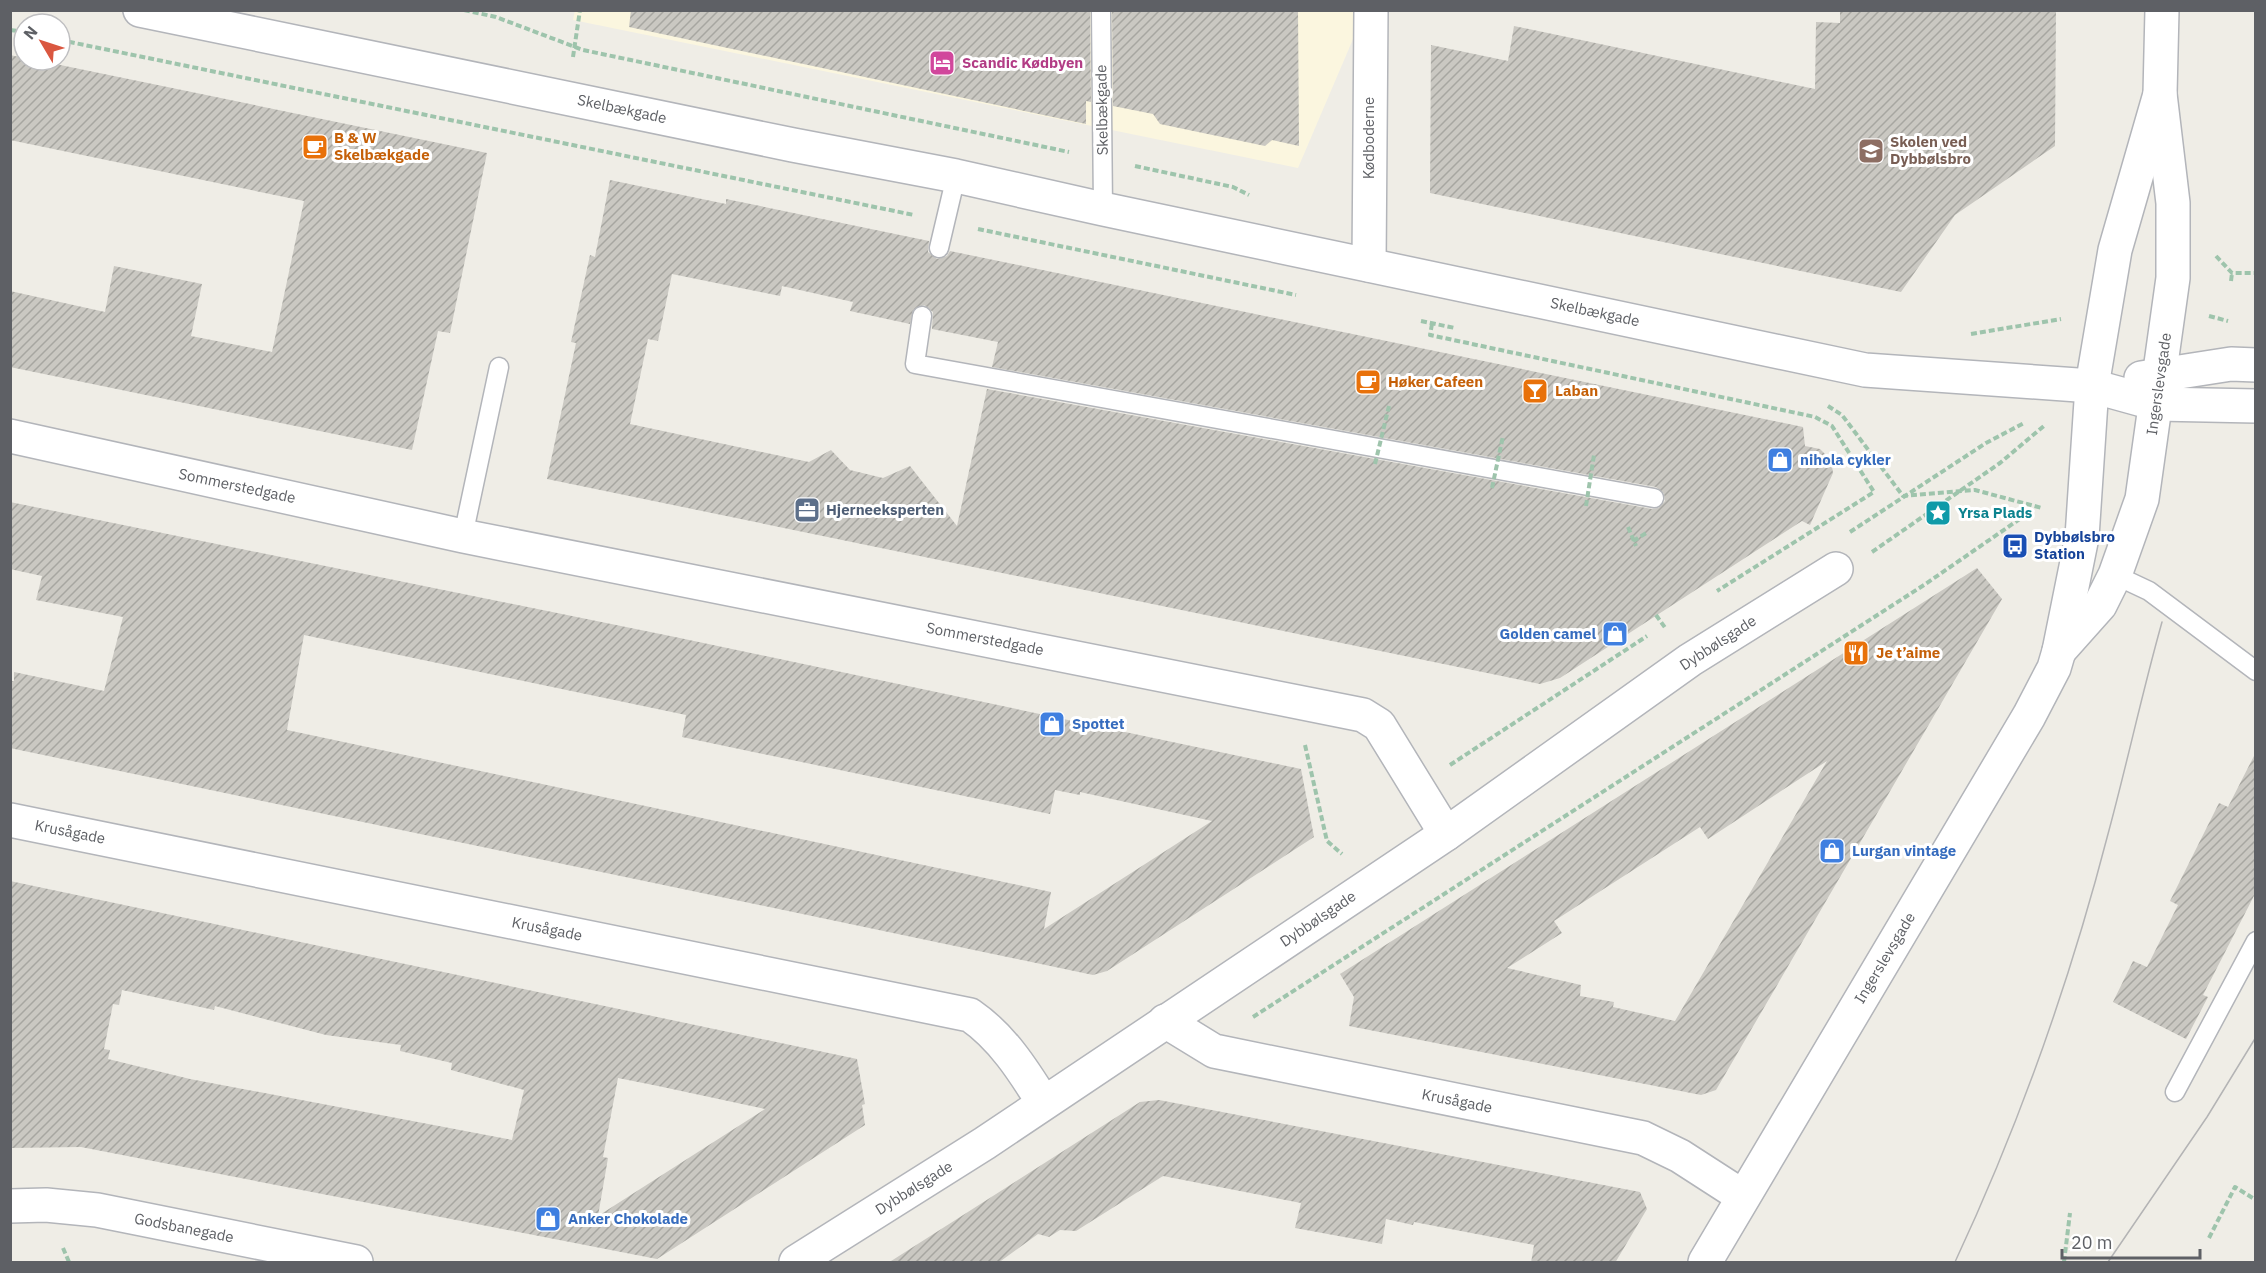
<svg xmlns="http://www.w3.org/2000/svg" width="2266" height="1273" viewBox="0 0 2266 1273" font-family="'IBM Plex Sans',sans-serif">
  <defs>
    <pattern id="building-hatch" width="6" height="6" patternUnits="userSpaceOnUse" patternTransform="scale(1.5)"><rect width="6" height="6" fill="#cac8c2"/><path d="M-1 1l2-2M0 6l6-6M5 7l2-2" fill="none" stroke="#a7a6a1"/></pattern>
  </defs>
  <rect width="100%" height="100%" fill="#efede6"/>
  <!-- commercial -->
  <polygon fill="#fbf6df" points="575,10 1365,11 1298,168 573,20"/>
  <!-- building -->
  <g fill="url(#building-hatch)" fill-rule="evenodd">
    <polygon points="631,10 1090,10 1091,102 1086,101 1086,124 629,27"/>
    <polygon points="1112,10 1298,10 1299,146 1272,140 1265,146 1160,124 1153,114 1113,106"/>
    <polygon points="1840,10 2056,10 2055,146 1955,215 1901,292 1430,193 1431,45 1508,61 1514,26 1815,89 1816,22 1840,23"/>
    <polygon points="10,55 24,58 24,60 36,60 487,153 450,333 438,331 412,450 10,367 10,291 105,312 114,266 202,284 191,336 272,352 304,201 10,140"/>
    <path d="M610 180 726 204V199L929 241 928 252 937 259 947 256 950 251 1803 427 1805 446 1820 449 1831 460 1833 473 1810 525 1802 521 1560 678 1540 684 547 479 576 343 571 342 590 255 595 257ZM672 274 780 296 782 286 853 302 850 311 910 324 913 310 924 305 933 312 932 329 998 342 992 367 1656 487 1664 494 1665 501 1658 508 1652 509 987 389 957 526 910 466 883 478 850 470 831 450 809 462 630 424 648 339 658 341Z"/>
    <path d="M10 502 675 637 1301 769 1314 837 1107 971 1093 975 10 748V681H14V672L104 691 123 617 36 600 42 576 10 569ZM304 635 686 715 682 737 1050 814 1055 790 1080 795V792L1212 821 1044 929 1051 892 287 730Z"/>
    <path d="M1977 568 2002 599 1716 1090 1701 1095 1349 1026 1354 997 1340 974ZM1827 761 1675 1021 1613 1007 1614 1002 1580 996 1581 985 1507 968 1562 933 1554 921 1700 827 1708 839Z"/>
    <polygon points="2256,752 2256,892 2203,995 2208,997 2186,1039 2113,1002 2133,961 2147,967 2178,905 2170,901 2219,803 2228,807"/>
    <path d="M10 881 857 1059 865 1104 862 1105 865 1125 657 1259 81 1147 10 1148ZM122 990 214 1010 215 1006 326 1035 401 1045 400 1051 452 1063 451 1070 524 1090 512 1140 190 1079 108 1059 110 1050 104 1049 113 1004 119 1005ZM618 1078 658 1086 765 1109 598 1216 608 1158 603 1157Z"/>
    <polygon points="1159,1100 1640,1192 1647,1209 1615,1263 1531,1263 1534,1245 1414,1222 1413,1225 1386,1219 1382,1244 1295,1228 1301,1203 1163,1176 1076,1231 1060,1230 1049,1237 1038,1234 998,1263 888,1263 1140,1102"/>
  </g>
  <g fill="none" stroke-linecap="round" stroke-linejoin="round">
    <!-- service casing -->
    <g stroke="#b3b5ba" stroke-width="21">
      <g id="service">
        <polyline points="1101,10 1103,209"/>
        <polyline points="939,248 956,176"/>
        <polyline points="922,316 915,364 1654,498"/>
        <polyline points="463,536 499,367"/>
        <polyline points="2115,575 2149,591 2256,671"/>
        <polyline points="2175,1092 2256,941"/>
      </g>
    </g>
    <!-- minor casing -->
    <g stroke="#b3b5ba" stroke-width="36">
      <g id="minor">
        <polyline points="1369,265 1371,10"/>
        <polyline points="10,436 463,536 1363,715 1379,725 1446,834"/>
        <path d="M10 820 970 1015C1002 1037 1023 1070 1043 1102"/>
        <polyline points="1165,1021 1214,1051 1643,1138 1680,1156 1742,1196"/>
        <polyline points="10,1206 46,1205 97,1210 356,1262"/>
        <polyline points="796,1262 985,1143 1446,834 1690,660 1836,569"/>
      </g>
    </g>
    <!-- tertiary casing -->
    <g stroke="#b3b5ba" stroke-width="36">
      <g id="tertiary">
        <polyline points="140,10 793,145 956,176 1103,209 1865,370 2092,386 2157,404 2256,406"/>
        <polyline points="2141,378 2231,364 2256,365"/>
        <polyline points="2059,651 2100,605 2115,575 2142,499 2173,278 2173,203 2160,94 2162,10"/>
        <polyline points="1705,1262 2029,716 2054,668 2059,651 2082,537 2092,386 2115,250 2160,94"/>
      </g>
    </g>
    <!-- path -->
    <g stroke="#9ec4ac" stroke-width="4" stroke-dasharray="6 3" stroke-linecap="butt">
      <polyline points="464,10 496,17 583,50 1069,152"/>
      <polyline points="10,30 24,32"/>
      <polyline points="60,40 914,215"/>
      <polyline points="573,57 580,10"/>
      <polyline points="1135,166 1233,187 1249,195"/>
      <polyline points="978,229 1296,295"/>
      <polyline points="2216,256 2232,273 2256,273"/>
      <polyline points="2231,281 2232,273"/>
      <polyline points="2209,316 2228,321"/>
      <polyline points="1421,321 1455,328"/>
      <polyline points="1432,324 1430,335 1815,417 1832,426 1874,492 1717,591"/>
      <polyline points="1971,334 2061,319"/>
      <polyline points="1828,406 1842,415 1903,496 1975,490 2042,508"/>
      <polyline points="1628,527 1636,546"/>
      <polyline points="1850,532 1986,443 2024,423"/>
      <polyline points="1633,541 1648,532"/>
      <polyline points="1872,552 2000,463 2045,425"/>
      <polyline points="1656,615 1666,629"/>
      <polyline points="1305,745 1327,841 1342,854"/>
      <polyline points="1450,765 1647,636"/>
      <polyline points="1253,1017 1924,585 2027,514"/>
      <polyline points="2209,1238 2235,1187 2256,1200"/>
      <polyline points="63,1248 69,1262"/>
      <polyline points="2064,1262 2070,1213"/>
    </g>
    <!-- service -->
    <use href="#service" stroke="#fff" stroke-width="18"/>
    <!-- minor -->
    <use href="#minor" stroke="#fff" stroke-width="33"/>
    <!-- tertiary -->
    <use href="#tertiary" stroke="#fff" stroke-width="33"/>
    <!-- tram -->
    <g stroke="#b4b4b5" stroke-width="1.5">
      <path d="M1955 1262C2019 1125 2070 981 2108 834 2127 764 2142 693 2162 622"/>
      <polyline points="2108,1262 2207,1117 2256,1037"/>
    </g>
    <!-- path-bridge -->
    <g stroke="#9ec4ac" stroke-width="4" stroke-dasharray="6 3" stroke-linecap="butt">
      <polyline points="1375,464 1389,406"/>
      <polyline points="1492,488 1503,436"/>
      <polyline points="1586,506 1594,455"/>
    </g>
  </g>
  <!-- icons -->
  <defs>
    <g id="hotel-square" transform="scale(1.35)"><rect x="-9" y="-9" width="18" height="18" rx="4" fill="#d1479c" stroke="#fff"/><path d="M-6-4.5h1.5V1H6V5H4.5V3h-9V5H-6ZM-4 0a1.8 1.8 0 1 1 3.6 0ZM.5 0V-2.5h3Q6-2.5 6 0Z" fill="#fff"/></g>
    <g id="cafe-square" transform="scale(1.35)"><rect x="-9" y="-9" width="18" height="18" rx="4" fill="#e8710a" stroke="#fff"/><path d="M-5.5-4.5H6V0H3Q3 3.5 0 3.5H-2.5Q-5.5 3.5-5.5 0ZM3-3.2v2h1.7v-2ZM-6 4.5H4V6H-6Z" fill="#fff"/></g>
    <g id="school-square" transform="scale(1.35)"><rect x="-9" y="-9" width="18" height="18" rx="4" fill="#8d6e63" stroke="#fff"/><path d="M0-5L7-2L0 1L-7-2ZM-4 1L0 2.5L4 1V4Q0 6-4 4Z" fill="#fff"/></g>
    <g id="bar-square" transform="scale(1.35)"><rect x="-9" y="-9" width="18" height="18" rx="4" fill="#e8710a" stroke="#fff"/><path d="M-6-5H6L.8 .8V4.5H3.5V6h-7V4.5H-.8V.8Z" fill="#fff"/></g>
    <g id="shop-square" transform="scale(1.35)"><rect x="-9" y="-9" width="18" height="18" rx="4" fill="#3f7fe0" stroke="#fff"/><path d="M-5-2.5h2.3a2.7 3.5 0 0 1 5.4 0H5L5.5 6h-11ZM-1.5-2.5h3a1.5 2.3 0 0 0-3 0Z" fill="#fff"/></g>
    <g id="office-square" transform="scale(1.35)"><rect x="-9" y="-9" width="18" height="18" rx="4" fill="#5c6f8a" stroke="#fff"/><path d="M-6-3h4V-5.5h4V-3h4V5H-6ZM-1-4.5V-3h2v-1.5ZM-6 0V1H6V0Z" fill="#fff"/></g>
    <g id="sight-square" transform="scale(1.35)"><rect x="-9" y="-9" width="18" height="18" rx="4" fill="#0f9aa8" stroke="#fff"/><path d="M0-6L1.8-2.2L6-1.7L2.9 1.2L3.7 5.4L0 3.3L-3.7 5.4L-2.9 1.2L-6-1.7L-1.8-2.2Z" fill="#fff"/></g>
    <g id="bus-square" transform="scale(1.35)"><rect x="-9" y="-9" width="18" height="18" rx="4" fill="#1a4fb4" stroke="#fff"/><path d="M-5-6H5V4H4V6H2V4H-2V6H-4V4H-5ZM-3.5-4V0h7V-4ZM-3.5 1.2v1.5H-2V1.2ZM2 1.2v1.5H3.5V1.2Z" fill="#fff"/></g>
    <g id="restaurant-square" transform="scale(1.35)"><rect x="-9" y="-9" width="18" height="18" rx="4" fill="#e8710a" stroke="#fff"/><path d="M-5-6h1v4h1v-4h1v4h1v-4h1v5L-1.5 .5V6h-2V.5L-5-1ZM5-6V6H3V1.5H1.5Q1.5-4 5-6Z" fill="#fff"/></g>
  </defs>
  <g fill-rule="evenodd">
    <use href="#hotel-square" x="942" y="63"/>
    <use href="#cafe-square" x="315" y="147"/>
    <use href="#school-square" x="1871" y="151"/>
    <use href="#cafe-square" x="1368" y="382"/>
    <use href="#bar-square" x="1535" y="391"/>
    <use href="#shop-square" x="1780" y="460"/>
    <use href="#office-square" x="807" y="510"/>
    <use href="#sight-square" x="1938" y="513"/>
    <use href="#bus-square" x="2015" y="546"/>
    <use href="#shop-square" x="1615" y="634"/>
    <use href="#restaurant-square" x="1856" y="653"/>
    <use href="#shop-square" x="1052" y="724"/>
    <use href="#shop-square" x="1832" y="851"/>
    <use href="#shop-square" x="548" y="1219"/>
  </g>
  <g text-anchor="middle" stroke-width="6" stroke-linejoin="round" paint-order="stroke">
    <!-- hotel labels -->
    <g font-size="15" font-weight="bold" fill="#b23c85" stroke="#fff" text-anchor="start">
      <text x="962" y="68">Scandic Kødbyen</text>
    </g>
    <!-- street labels -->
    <g font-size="15" fill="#5e6065" stroke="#fff">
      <text transform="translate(622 109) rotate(12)" y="5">Skelbækgade</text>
      <text transform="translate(1102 110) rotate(-91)" y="5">Skelbækgade</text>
      <text transform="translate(1369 138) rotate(-90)" y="5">Kødboderne</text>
      <text transform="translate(1595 312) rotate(12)" y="5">Skelbækgade</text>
      <text transform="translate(2159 384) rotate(-82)" y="5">Ingerslevsgade</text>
      <text transform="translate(237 486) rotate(12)" y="5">Sommerstedgade</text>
      <text transform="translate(985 639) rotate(11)" y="5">Sommerstedgade</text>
      <text transform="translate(1718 643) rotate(-33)" y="5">Dybbølsgade</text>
      <text transform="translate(70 832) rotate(11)" y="5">Krusågade</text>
      <text transform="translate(1318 919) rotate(-34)" y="5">Dybbølsgade</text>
      <text transform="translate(547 929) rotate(11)" y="5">Krusågade</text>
      <text transform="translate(1885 958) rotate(-59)" y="5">Ingerslevsgade</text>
      <text transform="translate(1457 1101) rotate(11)" y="5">Krusågade</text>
      <text transform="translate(914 1188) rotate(-32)" y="5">Dybbølsgade</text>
      <text transform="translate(184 1228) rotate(11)" y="5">Godsbanegade</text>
    </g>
    <!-- food labels -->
    <g font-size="15" font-weight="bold" fill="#c56008" stroke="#fff" text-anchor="start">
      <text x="334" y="143">B &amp; W<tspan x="334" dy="17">Skelbækgade</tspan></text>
      <text x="1388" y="387">Høker Cafeen</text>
      <text x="1555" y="396">Laban</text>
      <text x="1876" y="658">Je t’aime</text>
    </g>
    <!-- education labels -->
    <g font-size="15" font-weight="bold" fill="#785e54" stroke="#fff" text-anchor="start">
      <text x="1890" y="147">Skolen ved<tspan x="1890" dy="17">Dybbølsbro</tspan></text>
    </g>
    <!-- shop labels -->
    <g font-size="15" font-weight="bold" fill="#366cbe" stroke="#fff" text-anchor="start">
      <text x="1800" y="465">nihola cykler</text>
      <text x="1596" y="639" text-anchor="end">Golden camel</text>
      <text x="1072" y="729">Spottet</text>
      <text x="1852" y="856">Lurgan vintage</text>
      <text x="568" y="1224">Anker Chokolade</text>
    </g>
    <!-- service labels -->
    <g font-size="15" font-weight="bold" fill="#4e5e75" stroke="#fff" text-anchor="start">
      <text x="826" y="515">Hjerneeksperten</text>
    </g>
    <!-- culture labels -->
    <g font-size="15" font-weight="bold" fill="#0d838f" stroke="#fff" text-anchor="start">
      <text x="1958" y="518">Yrsa Plads</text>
    </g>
    <!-- transit labels -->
    <g font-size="15" font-weight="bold" fill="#164399" stroke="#fff" text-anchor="start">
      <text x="2034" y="542">Dybbølsbro<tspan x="2034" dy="17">Station</tspan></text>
    </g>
  </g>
  <!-- border -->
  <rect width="2266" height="1273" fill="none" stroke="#5e6065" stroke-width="24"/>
  <!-- north arrow -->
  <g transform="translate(42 42) rotate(309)"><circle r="28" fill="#ffffff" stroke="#bfbfc1" stroke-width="1.5"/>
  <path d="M0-4.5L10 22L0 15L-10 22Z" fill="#da5740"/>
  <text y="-9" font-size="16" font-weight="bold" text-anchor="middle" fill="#5e6065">N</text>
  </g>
  <!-- scale -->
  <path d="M2062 1249v9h138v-9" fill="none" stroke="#5e6065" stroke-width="3"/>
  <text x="2071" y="1249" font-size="18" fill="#5e6065" stroke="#ffffff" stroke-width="4.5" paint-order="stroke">20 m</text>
</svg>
